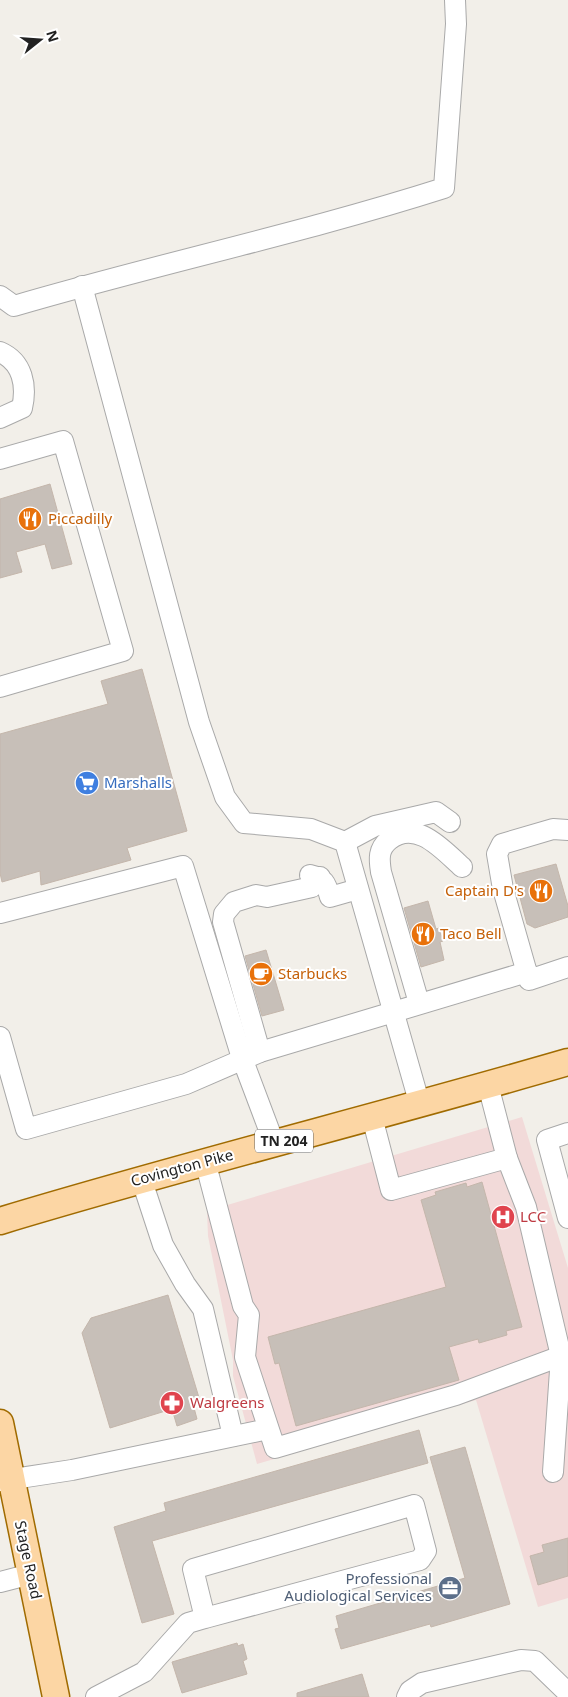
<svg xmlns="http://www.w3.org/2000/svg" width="568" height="1697" viewBox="0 0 568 1697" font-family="'Noto Sans',sans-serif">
  <rect width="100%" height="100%" fill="#f2efe9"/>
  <!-- commercial -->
  <polygon fill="#f2dad9" points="522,1117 568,1268 568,1598 538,1607 476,1400 257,1464 233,1376 233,1360 208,1236 207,1211"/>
  <!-- building -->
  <g fill="#c7bfb8" stroke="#c4b6ab">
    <polygon points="50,484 72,564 52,569 45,544 16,552 22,572 0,578 0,499"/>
    <polygon points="142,669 187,831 127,848 131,860 41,885 40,871 2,882 0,873 0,734 108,704 101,681"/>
    <polygon points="556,864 568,906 568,917 535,928 527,924 514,875"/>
    <polygon points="428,901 436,929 439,928 443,941 440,942 444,960 421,967 404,908"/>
    <polygon points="266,950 284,1010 262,1016 245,956"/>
    <polygon points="482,1182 522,1327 506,1331 507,1335 479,1343 478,1339 449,1347 459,1380 296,1426 279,1363 275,1364 268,1337 446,1287 421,1200 436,1195 435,1192 466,1183 467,1187"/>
    <polygon points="168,1295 200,1401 193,1404 197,1419 177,1426 172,1409 110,1428 82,1333 91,1318"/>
    <polygon points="419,1430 428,1463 152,1541 174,1614 142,1623 114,1527 166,1511 164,1503"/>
    <polygon points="465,1447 510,1604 431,1627 430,1624 341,1649 335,1629 339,1628 336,1616 465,1578 430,1457"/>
    <polygon points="568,1538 568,1576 538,1585 530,1556 544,1552 542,1545"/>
    <polygon points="237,1643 238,1646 243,1644 247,1659 243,1661 247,1674 182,1693 172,1662"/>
    <polygon points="362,1674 369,1697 297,1697 297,1693"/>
  </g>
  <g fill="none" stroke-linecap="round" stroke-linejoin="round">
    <!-- minor casing -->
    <g stroke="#a9a9a9" stroke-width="22">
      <g id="minor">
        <polyline points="82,286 199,722 225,797 244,823 311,829 345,842 420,1105"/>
        <path d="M0 296 14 306C157 264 303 233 444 188L456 24 455 0"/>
        <path d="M0 352C23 362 27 386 22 408L0 418"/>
        <polyline points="0,459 63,441 123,651 0,687"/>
        <polyline points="568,830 553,829 502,844 497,854 503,889 529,980 568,967"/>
        <polyline points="345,842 375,826 436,812 450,822"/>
        <path d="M310 875C324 878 326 883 330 897L358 889"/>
        <polyline points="0,913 183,866 242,1058 274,1143"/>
        <path d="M419 1003 381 872C379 859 378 849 389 840 416 818 443 850 462 867"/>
        <polyline points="0,1037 26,1129 186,1084 260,1052 527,972"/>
        <polyline points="260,1052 223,922 224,914 234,902 256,895 267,897 312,887 320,877"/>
        <polyline points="372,1117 391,1190 507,1158 488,1085"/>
        <polyline points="568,1133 547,1140 568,1218"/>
        <polyline points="507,1158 526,1207 561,1356 553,1472"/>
        <polyline points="205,1161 243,1306 249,1315 245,1357 275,1448 456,1395 561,1356"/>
        <polyline points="141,1178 163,1245 185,1284 203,1309 233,1436"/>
        <polyline points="0,1481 72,1470 268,1429"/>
        <polyline points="0,1582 31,1574"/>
        <polyline points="96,1697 144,1672 188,1623 205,1618 420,1560 426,1551 414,1505 193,1569 205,1618"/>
        <polyline points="407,1697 410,1691 422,1683 521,1660 535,1661 568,1693"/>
      </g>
    </g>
    <!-- major casing -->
    <g stroke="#a06b00" stroke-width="29">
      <g id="major">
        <path d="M0 1221C188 1164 379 1117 568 1062"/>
        <polyline points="0,1423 56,1697"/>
      </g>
    </g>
    <!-- minor -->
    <use href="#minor" stroke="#fff" stroke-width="20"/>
    <!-- major -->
    <use href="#major" stroke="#fcd6a4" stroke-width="26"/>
  </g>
  <!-- icons -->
  <defs>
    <g id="restaurant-disc" transform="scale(1.25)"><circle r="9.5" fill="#e8710a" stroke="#fff"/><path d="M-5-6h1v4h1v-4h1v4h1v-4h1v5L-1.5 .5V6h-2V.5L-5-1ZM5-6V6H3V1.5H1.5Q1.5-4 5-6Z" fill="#fff"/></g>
    <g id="supermarket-disc" transform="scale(1.25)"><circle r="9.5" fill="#3f7fe0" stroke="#fff"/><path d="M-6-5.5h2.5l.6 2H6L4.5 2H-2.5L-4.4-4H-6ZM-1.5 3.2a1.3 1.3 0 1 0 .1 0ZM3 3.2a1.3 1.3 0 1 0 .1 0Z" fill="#fff"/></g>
    <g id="cafe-disc" transform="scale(1.25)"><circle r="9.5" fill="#e8710a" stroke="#fff"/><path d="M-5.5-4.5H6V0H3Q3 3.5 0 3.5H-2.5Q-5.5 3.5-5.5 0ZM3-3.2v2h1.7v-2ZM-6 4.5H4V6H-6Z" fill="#fff"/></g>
    <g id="hospital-disc" transform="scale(1.25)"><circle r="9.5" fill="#e0444e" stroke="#fff"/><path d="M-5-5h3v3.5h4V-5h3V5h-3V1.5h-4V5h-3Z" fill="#fff"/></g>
    <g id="pharmacy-disc" transform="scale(1.25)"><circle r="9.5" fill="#e0444e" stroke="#fff"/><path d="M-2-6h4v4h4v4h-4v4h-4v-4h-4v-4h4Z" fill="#fff"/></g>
    <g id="office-disc" transform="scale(1.25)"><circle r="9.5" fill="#5c6f8a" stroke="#fff"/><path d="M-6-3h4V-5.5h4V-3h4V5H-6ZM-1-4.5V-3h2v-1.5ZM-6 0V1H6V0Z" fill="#fff"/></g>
  </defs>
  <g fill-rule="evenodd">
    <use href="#restaurant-disc" x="30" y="519"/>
    <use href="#supermarket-disc" x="87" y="783"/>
    <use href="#restaurant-disc" x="541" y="891"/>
    <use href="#restaurant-disc" x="423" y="934"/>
    <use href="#cafe-disc" x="261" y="974"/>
    <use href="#hospital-disc" x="503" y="1217"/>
    <use href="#pharmacy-disc" x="172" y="1403"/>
    <use href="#office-disc" x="450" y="1588"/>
  </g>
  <g text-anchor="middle" stroke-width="4" stroke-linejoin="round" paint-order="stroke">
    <!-- shield labels -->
    <rect fill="#fff" stroke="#646464" stroke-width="1" x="255" y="1129.5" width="58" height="23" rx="4"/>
    <g font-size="14" font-weight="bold" fill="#222">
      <text x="284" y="1146">TN 204</text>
    </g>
    <!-- food labels -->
    <g font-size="15" fill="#c56008" stroke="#fff" text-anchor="start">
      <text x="48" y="524">Piccadilly</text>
      <text x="524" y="896" text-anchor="end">Captain D's</text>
      <text x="440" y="939">Taco Bell</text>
      <text x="278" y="979">Starbucks</text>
    </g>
    <!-- shop labels -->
    <g font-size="15" fill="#366cbe" stroke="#fff" text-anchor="start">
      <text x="104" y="788">Marshalls</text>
    </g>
    <!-- street labels -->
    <g font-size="15" fill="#222" stroke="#fff">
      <text transform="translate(182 1168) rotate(-15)" y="5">Covington Pike</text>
      <text transform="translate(28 1560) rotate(78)" y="5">Stage Road</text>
    </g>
    <!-- health labels -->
    <g font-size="15" fill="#be3a42" stroke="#fff" text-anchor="start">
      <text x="520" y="1222">LCC</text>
      <text x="190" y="1408">Walgreens</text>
    </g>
    <!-- service labels -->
    <g font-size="15" fill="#4e5e75" stroke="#fff" text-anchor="end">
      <text x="432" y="1584">Professional<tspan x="432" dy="17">Audiological Services</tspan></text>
    </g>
  </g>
  <!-- north arrow -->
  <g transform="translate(40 40) rotate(73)" stroke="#ffffff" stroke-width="4" paint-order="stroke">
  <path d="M0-4L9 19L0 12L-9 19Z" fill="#222222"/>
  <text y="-8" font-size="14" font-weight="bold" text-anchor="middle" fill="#222222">N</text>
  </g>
</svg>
